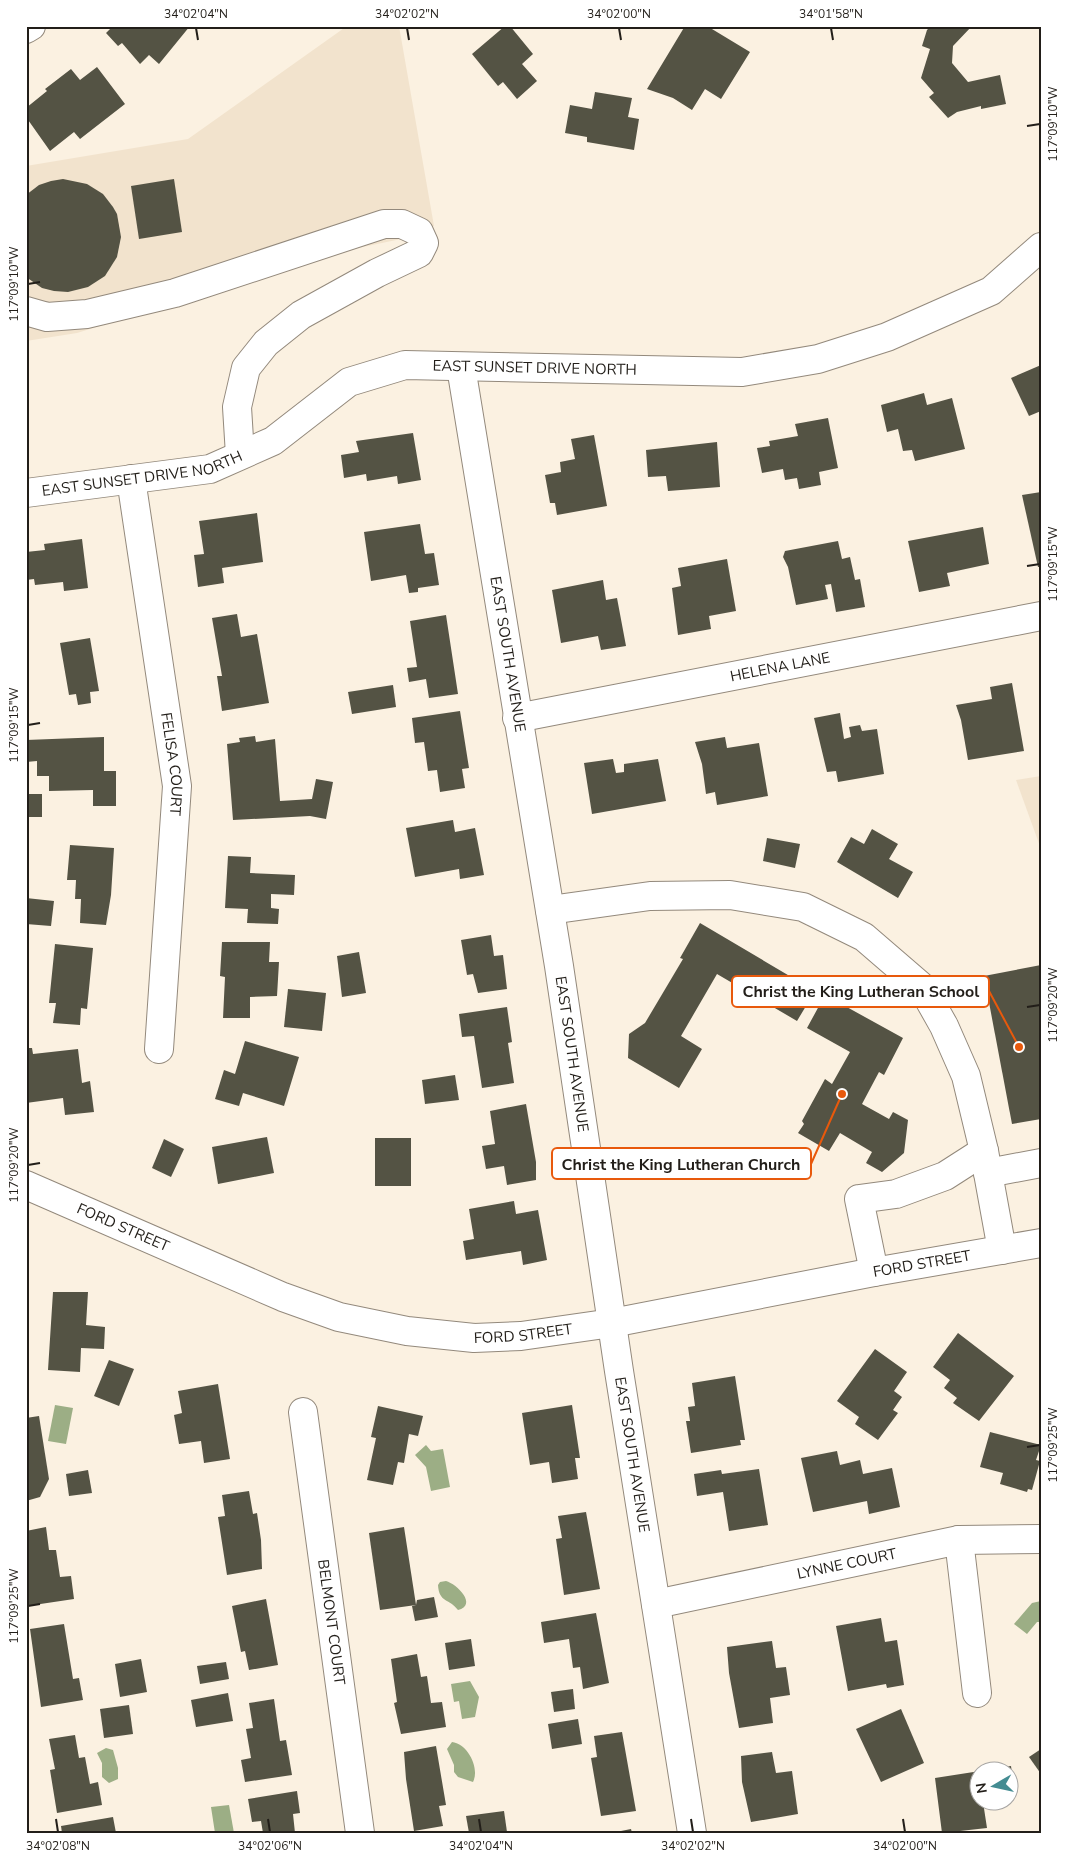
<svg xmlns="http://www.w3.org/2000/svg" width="1067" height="1859" viewBox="0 0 1067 1859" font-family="'Nunito Sans',sans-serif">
  <rect width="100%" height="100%" fill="#fbf1e1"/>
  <!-- built -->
  <g fill="#f2e3cd">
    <polygon points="347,26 399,26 434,226 401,239 334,253 77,333 26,341 26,166 188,139"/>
    <polygon points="1041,776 1041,849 1016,780"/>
  </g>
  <!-- water -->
  <g fill="#9cae85">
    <polygon points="55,1405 73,1408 66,1444 48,1441"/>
    <polygon points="426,1445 431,1451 443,1449 450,1487 431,1491 426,1467 415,1455"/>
    <path d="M446 1581C457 1584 478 1605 458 1610 449 1598 439 1603 438 1585L440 1582Z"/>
    <polygon points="1041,1601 1041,1622 1037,1622 1027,1634 1014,1624 1032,1603"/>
    <polygon points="470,1681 479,1697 475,1717 462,1719 459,1701 454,1702 451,1684"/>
    <path d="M452 1742C468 1744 480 1768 473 1782L458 1777 454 1772V1765L447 1749Z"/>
    <polygon points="106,1748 113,1750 118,1768 118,1779 109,1783 102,1777 102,1763 97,1753"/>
    <polygon points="229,1805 234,1833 215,1833 211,1807"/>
  </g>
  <!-- building -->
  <g fill="#545344">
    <polygon points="113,26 190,26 159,64 149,55 140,64 122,43 118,46 106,33"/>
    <polygon points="505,26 510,26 533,54 522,64 537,81 517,99 503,82 498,86 472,54"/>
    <polygon points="685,26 707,26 750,52 721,99 705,89 692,110 673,98 647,89"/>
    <polygon points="931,26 972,26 953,46 952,63 968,82 1000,75 1006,104 981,109 981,106 957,112 948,118 929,97 934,93 921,78 930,49 922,46 927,30"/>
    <polygon points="97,67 125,104 80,139 74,132 50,151 26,117 26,108 47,91 45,89 71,69 80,80"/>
    <polygon points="595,92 632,98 628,117 639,119 634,150 587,142 587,137 565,133 570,105 592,109"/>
    <polygon points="63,179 87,184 103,194 113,207 117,214 121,237 117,257 105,276 88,287 68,292 54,291 42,288 26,277 26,195 39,185 51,181"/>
    <polygon points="174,179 182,232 139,239 131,186"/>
    <polygon points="1041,365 1041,411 1029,416 1011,378"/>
    <polygon points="924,393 927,405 952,398 965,449 915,461 912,450 903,451 898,429 887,432 881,405"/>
    <polygon points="828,418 838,468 819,472 821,485 799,489 797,478 785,480 783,469 762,473 757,448 770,446 769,441 798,436 795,424"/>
    <polygon points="413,433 421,480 398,484 397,476 367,481 366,474 344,478 341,455 359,452 356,441"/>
    <polygon points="594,435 607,506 557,515 555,503 550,503 545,475 561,472 560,462 575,459 571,439"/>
    <polygon points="717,442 720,487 668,491 666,476 648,477 646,450"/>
    <polygon points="1041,492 1041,567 1038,567 1022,495"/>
    <polygon points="257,513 263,562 222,568 224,583 198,587 194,555 204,554 199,521"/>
    <polygon points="420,524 425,554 434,553 439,585 418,588 418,592 409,593 406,575 371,581 364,532"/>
    <polygon points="983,527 989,564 947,573 950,586 919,592 908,541"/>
    <polygon points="82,539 88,588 64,591 63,582 35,585 34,579 26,580 26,552 45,550 44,544"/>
    <polygon points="838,541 842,559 850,557 855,580 860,579 865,607 836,612 831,584 825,585 828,599 796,605 788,567 783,557 785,551"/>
    <polygon points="727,559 736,611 709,616 711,629 678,635 672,588 681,586 678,568"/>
    <polygon points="603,580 606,600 617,598 626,646 601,650 598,636 561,643 552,590"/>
    <polygon points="237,614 241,637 257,634 269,703 222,711 217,676 222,676 212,618"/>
    <polygon points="446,615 458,694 429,698 426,679 409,682 407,668 417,667 410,621"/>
    <polygon points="90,638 99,691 90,692 91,703 78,705 76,694 69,695 60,643"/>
    <polygon points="1012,683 1024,751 968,760 961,720 956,705 992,699 990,687"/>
    <polygon points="393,685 396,707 352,714 348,692"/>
    <polygon points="460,711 469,768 462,769 465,788 440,792 437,770 428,771 424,742 415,743 412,718"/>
    <polygon points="840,713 844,739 851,737 849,727 860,725 862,731 877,729 884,774 838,782 836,771 827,772 814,718"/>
    <polygon points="255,736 256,742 275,739 280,801 312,799 316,779 333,782 326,819 310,816 233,820 227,744 240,742 239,738"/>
    <polygon points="104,737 104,771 116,771 116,806 93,806 93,790 49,791 49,776 37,776 37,761 26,762 26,740"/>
    <polygon points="725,737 727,748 759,743 768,796 717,805 715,792 706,794 702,764 695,742"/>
    <polygon points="613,759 616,773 624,772 624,764 658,759 666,801 592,814 584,763"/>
    <rect x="26" y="794" width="16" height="23"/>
    <polygon points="453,820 455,832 475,828 484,875 460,879 459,869 415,877 406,828"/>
    <polygon points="872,829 898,844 889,859 913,872 898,898 837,862 851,837 864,844"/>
    <polygon points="767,838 800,844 795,868 763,861"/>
    <polygon points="70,845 114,848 111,895 106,925 80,923 81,899 75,899 76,880 67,880"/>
    <polygon points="228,856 251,857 250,873 295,875 294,895 271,894 271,908 279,909 278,924 247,923 248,909 225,908"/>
    <polygon points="26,898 54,901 51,926 26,924"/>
    <polygon points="700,923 815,991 797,1021 717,974 681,1036 702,1049 679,1088 628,1058 629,1034 645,1023 683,959 680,958"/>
    <polygon points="491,935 494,956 503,955 507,989 478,993 473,974 467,975 461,940"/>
    <polygon points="222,942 270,942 269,962 279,962 277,996 250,997 250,1018 223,1018 225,977 220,976"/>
    <polygon points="55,944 93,948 87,1009 81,1008 80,1025 53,1023 56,1003 49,1003"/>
    <polygon points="359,952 366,993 342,997 337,956"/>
    <polygon points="1041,965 1041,1119 1012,1124 984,976"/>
    <polygon points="288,989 326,993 322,1031 284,1027"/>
    <polygon points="825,995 903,1038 884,1075 879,1072 862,1104 889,1119 893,1112 908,1120 904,1153 882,1172 866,1163 872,1152 840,1133 829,1151 798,1133 804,1124 802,1121 825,1079 832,1084 850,1052 807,1028"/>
    <polygon points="507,1007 512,1042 508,1043 514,1083 482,1088 474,1036 462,1037 459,1014"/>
    <polygon points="245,1041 299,1057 284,1106 243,1093 239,1106 215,1099 224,1070 235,1074"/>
    <polygon points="26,1048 32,1048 33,1054 78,1049 82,1083 90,1081 94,1112 65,1115 63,1098 26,1103"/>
    <polygon points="455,1075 459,1100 425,1104 422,1080"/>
    <polygon points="526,1104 536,1162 536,1180 507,1185 504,1166 486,1169 482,1146 495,1144 490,1111"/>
    <polygon points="267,1137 274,1173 218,1184 212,1147"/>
    <rect x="375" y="1138" width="36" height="48"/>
    <polygon points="164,1139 184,1149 171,1177 152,1168"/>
    <polygon points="514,1201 516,1214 538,1210 547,1260 523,1265 521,1251 466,1260 463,1241 474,1239 469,1209"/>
    <polygon points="53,1292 88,1292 86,1325 105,1327 104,1349 81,1348 80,1372 48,1370"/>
    <polygon points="958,1333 1014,1376 979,1421 953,1403 957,1398 944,1388 950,1380 933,1367"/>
    <polygon points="875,1349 907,1372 894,1391 902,1397 893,1410 898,1413 878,1440 855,1424 859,1417 837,1401"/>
    <polygon points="109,1360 134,1369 119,1406 94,1396"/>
    <polygon points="735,1376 745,1440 740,1440 741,1445 691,1453 686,1421 690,1421 688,1407 695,1406 692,1383"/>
    <polygon points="218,1384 230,1459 204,1463 201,1441 179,1444 174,1415 182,1413 178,1391"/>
    <polygon points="572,1405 580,1458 575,1458 578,1479 552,1483 549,1462 530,1465 522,1413"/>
    <polygon points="378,1406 423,1416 418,1436 409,1434 404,1463 398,1462 393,1485 367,1480 376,1438 371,1437"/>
    <polygon points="39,1416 49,1479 40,1497 26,1501 26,1418"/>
    <polygon points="990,1432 1041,1445 1036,1460 1040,1461 1032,1490 1028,1489 1027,1492 1000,1484 1003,1473 980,1467"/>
    <polygon points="837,1451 840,1465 860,1460 863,1474 892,1468 900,1507 869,1514 867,1501 813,1512 801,1458"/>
    <polygon points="759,1469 768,1525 729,1531 723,1492 697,1496 694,1474 721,1470 722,1474"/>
    <polygon points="88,1470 92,1493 69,1496 66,1474"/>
    <polygon points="249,1491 253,1514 257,1513 261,1540 262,1569 227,1575 218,1517 225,1516 222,1495"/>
    <polygon points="586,1512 600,1589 564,1595 556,1539 562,1538 558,1516"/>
    <polygon points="46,1527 49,1550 56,1550 60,1577 71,1576 74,1599 27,1606 26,1531"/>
    <polygon points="404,1527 416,1605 380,1610 369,1533"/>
    <polygon points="434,1597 438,1617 415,1621 412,1606 416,1605 417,1600"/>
    <polygon points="266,1599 278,1665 249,1670 245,1651 241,1652 232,1606"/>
    <polygon points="596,1613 609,1683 583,1689 580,1667 573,1668 569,1639 544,1643 541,1622"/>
    <polygon points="881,1618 885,1642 897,1640 904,1685 887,1688 886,1684 848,1691 836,1626"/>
    <polygon points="64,1624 73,1679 79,1678 83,1700 41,1707 30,1629"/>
    <polygon points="471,1639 475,1666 449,1670 445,1643"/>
    <polygon points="772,1641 776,1668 786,1667 790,1695 770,1698 773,1723 739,1728 729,1673 727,1647"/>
    <polygon points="417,1654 421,1677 427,1676 431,1703 442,1702 446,1727 401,1734 394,1703 397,1702 391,1659"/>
    <polygon points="141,1659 147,1692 120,1697 115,1664"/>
    <polygon points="226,1662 229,1679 200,1684 197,1666"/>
    <polygon points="573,1689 575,1709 554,1712 551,1692"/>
    <polygon points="228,1693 233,1721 196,1727 191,1700"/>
    <polygon points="274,1699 280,1741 286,1740 292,1775 245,1782 241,1760 251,1758 246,1729 253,1728 249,1703"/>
    <polygon points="129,1705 133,1734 104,1738 100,1709"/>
    <polygon points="901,1709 924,1763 881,1782 856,1729"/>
    <polygon points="578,1719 582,1744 552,1749 548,1724"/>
    <polygon points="622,1732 636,1811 601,1816 591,1758 597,1757 594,1736"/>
    <polygon points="75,1735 79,1758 85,1757 90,1784 98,1782 102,1805 57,1813 50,1770 55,1769 49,1739"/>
    <polygon points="436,1746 446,1805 439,1806 443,1826 414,1831 406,1779 404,1752"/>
    <polygon points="1041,1749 1041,1774 1029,1757"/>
    <polygon points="772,1752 776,1773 792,1771 798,1814 751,1822 742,1782 741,1756"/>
    <polygon points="1011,1766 1015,1796 1010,1797 1010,1772 983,1770"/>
    <polygon points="980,1771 980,1802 983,1802 987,1828 942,1833 935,1778"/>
    <polygon points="297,1791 300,1813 293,1814 295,1833 263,1833 261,1821 252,1822 248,1799"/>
    <polygon points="504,1811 507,1832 469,1833 466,1816"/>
    <polygon points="113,1817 116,1833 62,1833 61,1826"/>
    <polygon points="631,1829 632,1833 617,1833 616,1832"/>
  </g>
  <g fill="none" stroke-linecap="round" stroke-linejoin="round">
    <!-- minor casing -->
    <g stroke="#93897c" stroke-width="30">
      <g id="minor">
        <polyline points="26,29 31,26"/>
        <polyline points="26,311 47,317 87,314 175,293 384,224 402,224 419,232 424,243 419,253 377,273 301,315 266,343 246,368 237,407 240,455"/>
        <path id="s1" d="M461 367 559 966 619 1371 692 1833"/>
        <path id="s2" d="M131 479 177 786 159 1049"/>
        <path id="s3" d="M26 493 210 469 273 441 349 382 405 365 742 372 818 359 887 337 991 291 1041 247"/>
        <path id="s4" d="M517 718 1041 616"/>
        <polyline points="550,910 650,896 730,895 803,907 864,937 922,987 944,1026 966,1076 984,1151 1002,1250"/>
        <polyline points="988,1173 1041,1163"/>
        <path id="s5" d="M26 1185 283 1297 339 1317 407 1331 474 1338 521 1336 612 1323 874 1272 1041 1243"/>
        <polyline points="874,1272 859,1199 896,1194 945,1176 984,1151"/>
        <path id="s6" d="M303 1412 360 1833"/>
        <polyline points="959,1540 977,1693"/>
        <path id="s7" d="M656 1604 959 1540 1041 1539"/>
      </g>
    </g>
    <!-- minor -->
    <use href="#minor" stroke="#fff" stroke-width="28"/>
  </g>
  <!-- ticks -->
  <path fill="none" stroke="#221e19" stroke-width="2" d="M196 28 198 40M407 28 409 40M619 28 621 40M831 28 833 40M1027 126 1040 124M28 284 40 282M1027 566 1040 564M28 725 40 723M1027 1007 1040 1005M28 1165 40 1163M1027 1447 1040 1445M28 1606 40 1604M56 1819 58 1832M268 1819 270 1832M479 1819 481 1832M691 1819 693 1832M903 1819 905 1832"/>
  <g text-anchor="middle" stroke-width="5" stroke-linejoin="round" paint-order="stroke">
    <!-- street labels -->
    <g font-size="15" fill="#221e19" stroke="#fff">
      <text dy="5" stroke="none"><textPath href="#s3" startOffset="539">EAST SUNSET DRIVE NORTH</textPath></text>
      <text dy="5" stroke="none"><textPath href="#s3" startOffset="118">EAST SUNSET DRIVE NORTH</textPath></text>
      <text dy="5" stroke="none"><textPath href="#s1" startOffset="291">EAST SOUTH AVENUE</textPath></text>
      <text dy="5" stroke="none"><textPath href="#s4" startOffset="268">HELENA LANE</textPath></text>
      <text dy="5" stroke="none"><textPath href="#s2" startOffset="288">FELISA COURT</textPath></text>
      <text dy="5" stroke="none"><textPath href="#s1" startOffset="696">EAST SOUTH AVENUE</textPath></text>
      <text dy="5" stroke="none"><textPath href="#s5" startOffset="106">FORD STREET</textPath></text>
      <text dy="5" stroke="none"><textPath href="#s5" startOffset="931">FORD STREET</textPath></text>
      <text dy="5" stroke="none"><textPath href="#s5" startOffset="526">FORD STREET</textPath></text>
      <text dy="5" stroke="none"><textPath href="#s1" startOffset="1101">EAST SOUTH AVENUE</textPath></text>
      <text dy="5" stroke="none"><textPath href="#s7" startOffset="195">LYNNE COURT</textPath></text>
      <text dy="5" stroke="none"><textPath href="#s6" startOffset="212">BELMONT COURT</textPath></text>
    </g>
  </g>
  <!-- callouts -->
  <path fill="none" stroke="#e8590c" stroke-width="2" d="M1019 1047L989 991M842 1094L811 1164"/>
  <g fill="#e8590c" stroke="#fff" stroke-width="2">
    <circle cx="1019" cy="1047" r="5"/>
    <circle cx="842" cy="1094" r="5"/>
  </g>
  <g fill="#fff" stroke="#e8590c" stroke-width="2">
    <rect x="732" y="976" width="257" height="31" rx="5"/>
    <rect x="552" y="1148" width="259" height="31" rx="5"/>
  </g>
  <g font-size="16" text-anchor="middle" font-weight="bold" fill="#221e19">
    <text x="861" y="997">Christ the King Lutheran School</text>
    <text x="681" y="1170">Christ the King Lutheran Church</text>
  </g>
  <!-- border -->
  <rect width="1067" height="1859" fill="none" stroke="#ffffff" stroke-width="55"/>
  <!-- north arrow -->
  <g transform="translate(994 1786) rotate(261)"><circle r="24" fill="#ffffff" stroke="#a7a5a3"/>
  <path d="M0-4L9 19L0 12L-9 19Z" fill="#448c92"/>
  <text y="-8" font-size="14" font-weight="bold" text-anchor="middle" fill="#221e19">N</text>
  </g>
  <rect x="28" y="28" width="1012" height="1804" fill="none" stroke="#221e19" stroke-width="2"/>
  <g font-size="12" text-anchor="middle" fill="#221e19">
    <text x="196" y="18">34°02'04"N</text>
    <text x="407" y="18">34°02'02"N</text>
    <text x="619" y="18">34°02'00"N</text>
    <text x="831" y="18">34°01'58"N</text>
    <text transform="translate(1053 124) rotate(-90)" y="4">117°09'10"W</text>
    <text transform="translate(14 284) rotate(-90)" y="4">117°09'10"W</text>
    <text transform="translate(1053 564) rotate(-90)" y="4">117°09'15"W</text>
    <text transform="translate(14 725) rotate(-90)" y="4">117°09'15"W</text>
    <text transform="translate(1053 1005) rotate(-90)" y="4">117°09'20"W</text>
    <text transform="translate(14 1165) rotate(-90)" y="4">117°09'20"W</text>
    <text transform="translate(1053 1445) rotate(-90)" y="4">117°09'25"W</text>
    <text transform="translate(14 1606) rotate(-90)" y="4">117°09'25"W</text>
    <text x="58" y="1850">34°02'08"N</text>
    <text x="270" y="1850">34°02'06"N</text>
    <text x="481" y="1850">34°02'04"N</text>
    <text x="693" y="1850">34°02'02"N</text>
    <text x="905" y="1850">34°02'00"N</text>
  </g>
</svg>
